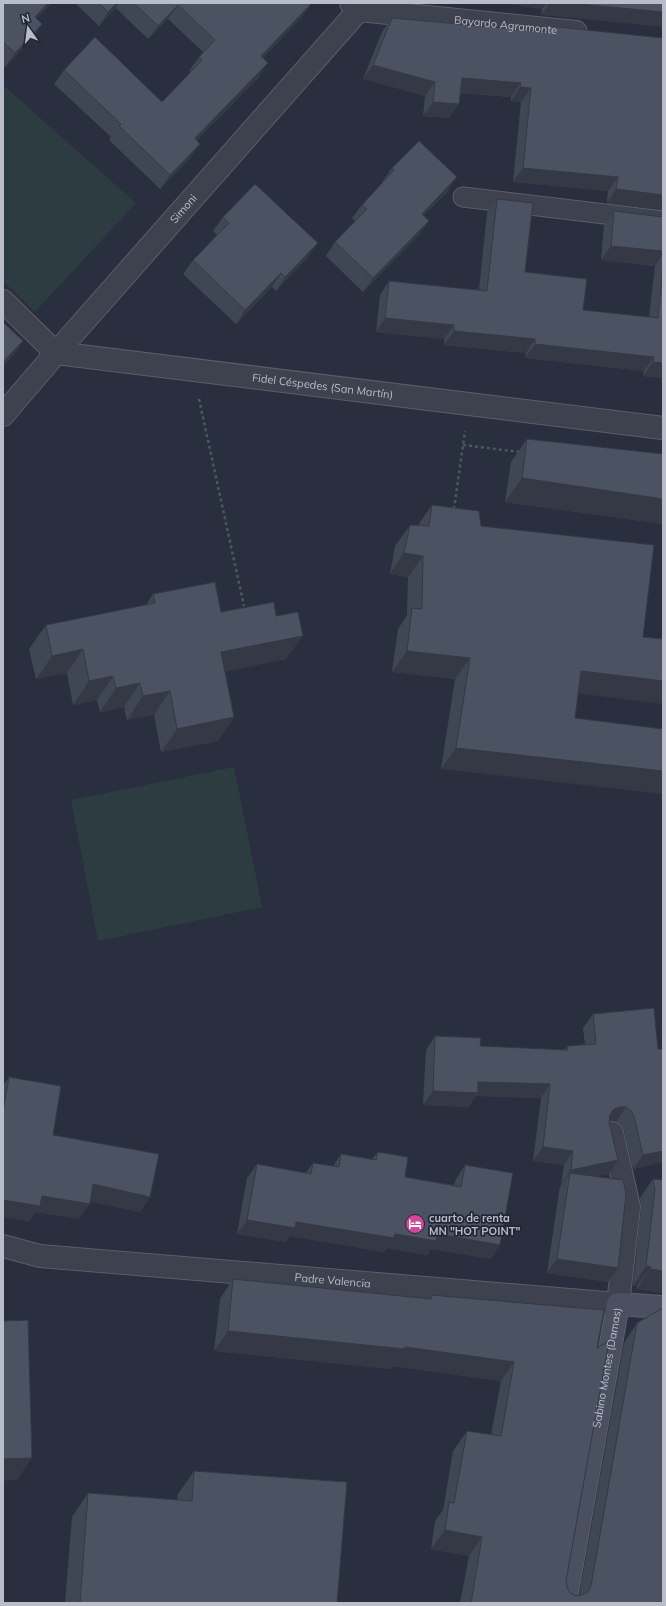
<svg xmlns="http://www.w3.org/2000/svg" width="666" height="1606" viewBox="0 0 666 1606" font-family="Mulish,sans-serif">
  <rect width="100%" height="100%" fill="#292f3e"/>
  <!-- green -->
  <g fill="#2c3c40">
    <polygon points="3,85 136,203 35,312 3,281"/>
    <polygon points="234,767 262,907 98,941 71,800"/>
  </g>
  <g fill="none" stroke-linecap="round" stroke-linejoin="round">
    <!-- service casing -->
    <g stroke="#5b5f6c" stroke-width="21">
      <polyline id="service" points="463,197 663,221"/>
    </g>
    <!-- minor casing -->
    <g stroke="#5b5f6c" stroke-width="24">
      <g id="minor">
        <path id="s1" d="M351 3 359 10 576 32"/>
        <path id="s2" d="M3 301 56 353 663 428"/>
        <path id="s3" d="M3 415 56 353 365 3"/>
        <polyline points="612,1133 629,1207 618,1304"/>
      </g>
    </g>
    <!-- tertiary casing -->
    <g stroke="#5b5f6c" stroke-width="24">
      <g id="tertiary">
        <path id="s4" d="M3 1246 40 1256 618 1304"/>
      </g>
    </g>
    <!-- secondary casing -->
    <g stroke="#5b5f6c" stroke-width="24">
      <g id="secondary">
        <path id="s5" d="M565 1603 618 1304 663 1307"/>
      </g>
    </g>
    <!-- path -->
    <g stroke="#4b595e" stroke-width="2.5" stroke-dasharray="3 3" stroke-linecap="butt">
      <polyline points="199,399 244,606"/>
      <polyline points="463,445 520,452"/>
      <polyline points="454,509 465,431"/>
    </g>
    <!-- service -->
    <use href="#service" stroke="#3d424e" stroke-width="19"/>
    <!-- minor -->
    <use href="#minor" stroke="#3d424e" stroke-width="22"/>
    <!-- tertiary -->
    <use href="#tertiary" stroke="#3d424e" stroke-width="22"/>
    <!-- secondary -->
    <use href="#secondary" stroke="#4b5061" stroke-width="22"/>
  </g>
  <!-- wall -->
  <g fill="#404754">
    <polygon points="3,3 37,19 42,24 33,38 5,67 3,65"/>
    <polygon points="75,3 310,3 311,4 301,18 263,58 259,77 197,140 191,157 160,189 109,140 111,137 54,84 64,70 162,102 191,72 189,71 199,57 203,52 168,19 148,39 116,8 99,26"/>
    <polygon points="505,3 663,3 541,15 542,9"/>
    <polygon points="392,18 545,31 548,26 663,210 607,203 608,191 513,182 521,102 511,101 511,97 460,93 449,118 423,116 425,96 363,79 382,32"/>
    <polygon points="392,168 448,191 423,216 429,221 419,235 363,292 326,256 335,242 355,221 352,218 362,205 383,182 382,182"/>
    <polygon points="497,199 525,272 583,310 649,317 655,266 601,260 604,225 614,211 663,217 663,378 643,376 644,371 525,358 526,353 444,345 444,339 376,332 380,295 389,281 479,290 487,213"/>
    <polygon points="223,217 308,257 276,291 272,287 236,324 183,274 193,260 217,235 213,231"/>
    <polygon points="527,439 663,454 663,524 505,502 511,462"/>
    <polygon points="432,505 481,526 578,694 441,769 455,679 392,672 398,629 407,615 408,577 390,574 395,546 410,525 418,525"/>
    <polygon points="153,594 221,612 276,616 286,659 225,671 234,717 218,741 161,752 154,715 127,720 124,707 100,712 97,700 73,705 67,673 36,679 29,649 46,625 146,605"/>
    <polygon points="593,1014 663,1162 633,1169 624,1130 621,1125 616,1121 610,1121 618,1160 609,1174 596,1176 618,1268 608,1282 547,1273 560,1186 562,1184 561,1184 564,1165 533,1161 541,1098 476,1096 468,1107 423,1105 426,1050 435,1036 480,1046 565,1050 567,1046 585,1045 583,1028"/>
    <polygon points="9,1077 53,1135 150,1197 140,1212 90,1201 79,1219 36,1212 29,1221 3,1217 3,1086"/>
    <polygon points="378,1152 405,1177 454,1185 456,1179 465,1165 491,1259 431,1249 427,1255 387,1248 384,1252 290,1236 286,1242 237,1234 247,1178 257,1164 306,1173 313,1163 333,1166 341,1154 372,1159"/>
    <polygon points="653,1179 663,1180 663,1293 637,1289 637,1286 633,1286 641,1208 640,1198"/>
    <polygon points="233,1279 428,1299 431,1295 597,1348 566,1581 567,1587 570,1593 576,1596 579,1596 624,1343 637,1323 663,1603 460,1603 469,1556 431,1549 435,1521 443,1510 453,1451 467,1431 491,1435 501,1381 393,1366 391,1369 214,1351 220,1299"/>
    <polygon points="194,1471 337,1603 65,1603 72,1517 88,1493 177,1500 178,1494"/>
  </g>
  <!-- shaded-wall -->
  <g fill="#343945">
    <polygon points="48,3 52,3 25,31 35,17"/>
    <polygon points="117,3 119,3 116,8 99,26 108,12"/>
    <polygon points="505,3 546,3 542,9"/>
    <polygon points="550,3 568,3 663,12 663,27 541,15"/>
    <polygon points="311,4 301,18 251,70 261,56"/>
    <polygon points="178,5 168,19 148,39 158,26"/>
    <polygon points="42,24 33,38 5,67 15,53"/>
    <polygon points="268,63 259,77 185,152 195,138"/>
    <polygon points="373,65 435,82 425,96 363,79"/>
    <polygon points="462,78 521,83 511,97 452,92"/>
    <polygon points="520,87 531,88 521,102 511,101"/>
    <polygon points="433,102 459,104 449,118 423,116"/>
    <polygon points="200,144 191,157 160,189 170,175"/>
    <polygon points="523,168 618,177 608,191 513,182"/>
    <polygon points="457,177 448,191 412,228 422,214"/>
    <polygon points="616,189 663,195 663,210 607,203"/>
    <polygon points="429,221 419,235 363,292 373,278"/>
    <polygon points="318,243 308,257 276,291 285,277"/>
    <polygon points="611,246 663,251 663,254 655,266 601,260"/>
    <polygon points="281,273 272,287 236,324 245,310"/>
    <polygon points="385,318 454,325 444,339 376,332"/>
    <polygon points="454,331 535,339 526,353 444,345"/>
    <polygon points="23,341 14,355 3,366 3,362"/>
    <polygon points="535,344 654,357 644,371 525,358"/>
    <polygon points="653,362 663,363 663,378 643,376"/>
    <polygon points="522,478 663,499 663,524 505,502"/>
    <polygon points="404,553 423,556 408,577 390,574"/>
    <polygon points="303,636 286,659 205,676 221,652"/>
    <polygon points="83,649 67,673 36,679 52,656"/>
    <polygon points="407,651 470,658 455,679 392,672"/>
    <polygon points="581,671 663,681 663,704 566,692"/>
    <polygon points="113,676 97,700 73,705 89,681"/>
    <polygon points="140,683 124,707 100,712 116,688"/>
    <polygon points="170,691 154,715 127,720 143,696"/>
    <polygon points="234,717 218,741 161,752 177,729"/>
    <polygon points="456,748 663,771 663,794 441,769"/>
    <polygon points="478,1082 550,1084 541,1098 476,1096 468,1107 423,1105 433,1091"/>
    <polygon points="619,1107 626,1107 616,1121 610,1121 603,1124 613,1110"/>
    <polygon points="543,1147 573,1151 564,1165 533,1161"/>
    <polygon points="663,1151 663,1162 633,1169 643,1155"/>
    <polygon points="618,1160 609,1174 569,1182 570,1173 562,1184 561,1184 571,1170"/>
    <polygon points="93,1184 150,1197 140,1212 82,1200"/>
    <polygon points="42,1196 90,1204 79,1219 36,1212 29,1221 3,1217 3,1200"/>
    <polygon points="247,1220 296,1222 395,1234 438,1234 500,1245 491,1259 431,1249 427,1255 387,1248 384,1252 290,1236 286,1242 237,1234"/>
    <polygon points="557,1259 618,1268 608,1282 547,1273"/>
    <polygon points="646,1266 651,1267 637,1286 633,1286"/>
    <polygon points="650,1269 663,1271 663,1293 637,1289"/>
    <polygon points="228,1331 405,1347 514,1362 501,1381 393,1366 391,1369 214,1351"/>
    <polygon points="32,1458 17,1480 3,1481 3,1459"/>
    <polygon points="445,1530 482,1537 469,1556 431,1549"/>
  </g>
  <!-- building -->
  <g fill="#4b5262" stroke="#343945">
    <polygon points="3,3 48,3 35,17 42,24 15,53 3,42"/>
    <polygon points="99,3 117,3 108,12"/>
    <polygon points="134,3 310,3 311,4 261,56 268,63 195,138 200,144 170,175 119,126 121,124 64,70 95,37 162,102 202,60 199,57 215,40 178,5 158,26"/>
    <polygon points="568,3 663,3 663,12"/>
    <polygon points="392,18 548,32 548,26 663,38 663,195 616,189 618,177 523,168 531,88 520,87 521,83 462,78 459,104 433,102 435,82 373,65"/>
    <polygon points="419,141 457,177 422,214 429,221 373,278 335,242 367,209 362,205 394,170 392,168"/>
    <polygon points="255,184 318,243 285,277 281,273 245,310 193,260 229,223 223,217"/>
    <polygon points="497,199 533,203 525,272 587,279 583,310 658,318 663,267 663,363 653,362 654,357 535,344 535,339 454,331 454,325 385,318 389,281 487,291"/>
    <polygon points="614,211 663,217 663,251 611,246"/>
    <polygon points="3,322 23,341 3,362"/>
    <polygon points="527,439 663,454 663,499 522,478"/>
    <polygon points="432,505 479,511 481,526 654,545 643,637 663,639 663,681 581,671 575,718 663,729 663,771 456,748 470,658 407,651 412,608 422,609 423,556 404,553 410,525 429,526"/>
    <polygon points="215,582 221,612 274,602 276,616 298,612 303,636 221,652 234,717 177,729 170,691 143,696 140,683 116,688 113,676 89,681 83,649 52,656 46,625 155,603 153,594"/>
    <polygon points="654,1008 658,1049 663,1049 663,1151 643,1155 634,1116 631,1111 626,1107 619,1107 613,1110 610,1115 609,1122 618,1160 571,1170 573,1151 543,1147 550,1084 478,1082 478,1093 433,1091 435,1036 481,1038 480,1046 568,1050 567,1046 596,1044 593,1014"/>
    <polygon points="9,1077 61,1086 53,1135 159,1154 150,1197 93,1184 90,1204 42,1196 40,1206 3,1200 3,1111"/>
    <polygon points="378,1152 408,1157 405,1177 461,1187 465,1165 513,1173 500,1245 438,1234 436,1241 395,1234 394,1238 296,1222 295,1228 247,1220 257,1164 311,1174 313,1163 339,1167 341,1154 376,1160"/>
    <polygon points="570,1173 623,1180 626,1194 618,1268 557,1259"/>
    <polygon points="653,1179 663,1180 663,1271 650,1269 651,1267 646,1266 655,1189"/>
    <polygon points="233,1279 431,1299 431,1295 604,1310 597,1348 609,1341 566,1581 567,1587 570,1593 576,1596 582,1595 588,1592 591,1586 637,1323 663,1308 663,1603 471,1603 482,1537 445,1530 449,1502 454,1503 467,1431 501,1436 514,1362 405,1347 405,1349 228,1331"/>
    <polygon points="28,1320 32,1458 3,1459 3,1321"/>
    <polygon points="194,1471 347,1482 337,1603 80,1603 88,1493 192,1501"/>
  </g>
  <!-- icons -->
  <defs>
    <g id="hotel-disc" transform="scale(1)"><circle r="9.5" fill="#d1479c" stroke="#222634"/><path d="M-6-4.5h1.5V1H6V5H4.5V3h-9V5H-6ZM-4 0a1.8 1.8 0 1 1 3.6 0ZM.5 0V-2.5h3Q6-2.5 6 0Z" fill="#fff"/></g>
  </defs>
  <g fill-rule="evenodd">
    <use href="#hotel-disc" x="415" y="1224"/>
  </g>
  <g text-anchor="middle" stroke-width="3.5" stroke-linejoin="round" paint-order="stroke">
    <!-- street labels -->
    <g font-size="11" fill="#b9bdc9" stroke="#222634">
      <text dy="4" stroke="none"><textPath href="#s1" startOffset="158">Bayardo Agramonte</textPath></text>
      <text dy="4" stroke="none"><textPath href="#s3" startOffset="274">Simoni</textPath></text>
      <text dy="4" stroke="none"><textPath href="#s2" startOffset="343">Fidel Céspedes (San Martín)</textPath></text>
      <text dy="4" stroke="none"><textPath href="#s4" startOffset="332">Padre Valencia</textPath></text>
      <text dy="4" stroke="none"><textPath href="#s5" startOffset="239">Sabino Montes (Damas)</textPath></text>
    </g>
    <!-- poi labels -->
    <g font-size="11" font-weight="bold" fill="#b9bdc9" stroke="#222634" text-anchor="start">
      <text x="429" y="1222">cuarto de renta<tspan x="429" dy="13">MN "HOT POINT"</tspan></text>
    </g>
  </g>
  <!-- border -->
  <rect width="666" height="1606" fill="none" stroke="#b9bdc9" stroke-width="8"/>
  <!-- north arrow -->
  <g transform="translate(28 28) rotate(346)" stroke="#222634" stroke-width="3" paint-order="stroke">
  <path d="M0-3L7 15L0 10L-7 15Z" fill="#b9bdc9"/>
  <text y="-6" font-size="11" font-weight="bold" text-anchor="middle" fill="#b9bdc9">N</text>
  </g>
</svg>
